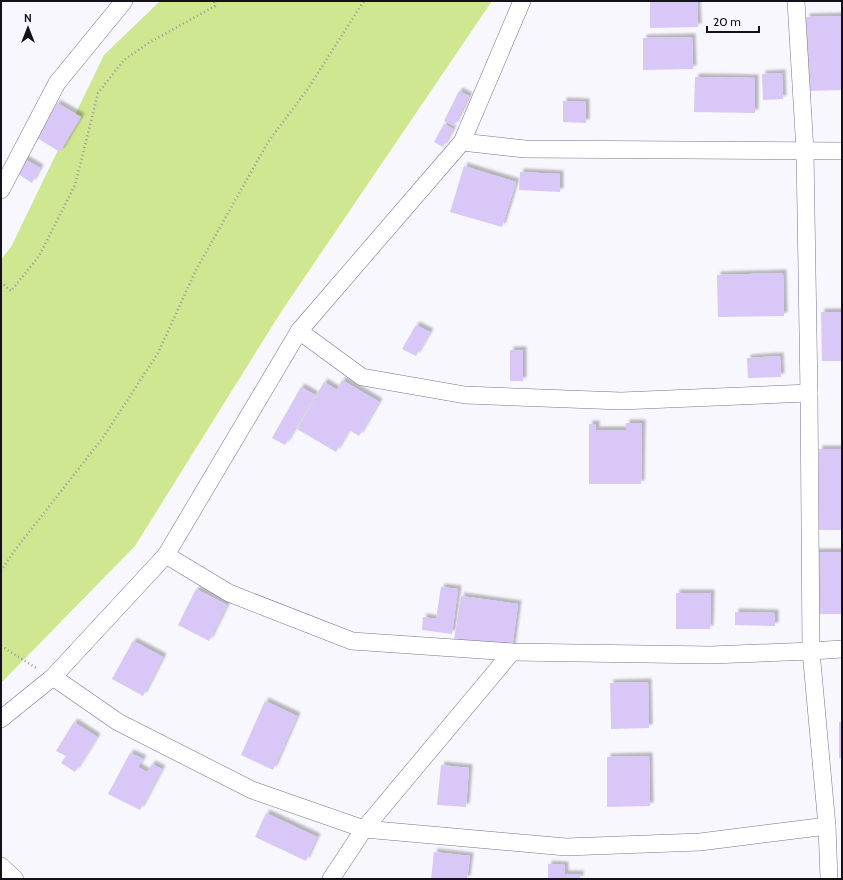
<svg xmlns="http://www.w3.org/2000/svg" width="843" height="880" viewBox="0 0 843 880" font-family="Cabin,sans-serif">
  <defs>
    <filter id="shadow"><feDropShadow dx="3.5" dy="-3.5" stdDeviation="1" flood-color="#0004"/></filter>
  </defs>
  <rect width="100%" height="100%" fill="#f8f7fe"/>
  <!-- green -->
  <polygon fill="#cfe791" points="160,1 492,1 281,312 135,546 1,683 1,259 11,247 104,55"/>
  <!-- building -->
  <g fill="#d8c7f7" filter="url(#shadow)">
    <polygon points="650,1 697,1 698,27 650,28"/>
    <polygon points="842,16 842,90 808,91 806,17"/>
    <polygon points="692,37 693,69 643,70 643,38"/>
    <polygon points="782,73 783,99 763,100 762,74"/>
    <polygon points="695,77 755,78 755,113 694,112"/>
    <polygon points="459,91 469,96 454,126 444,121"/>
    <polygon points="563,101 586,102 586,123 563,122"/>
    <polygon points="57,103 81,117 60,152 37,138"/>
    <polygon points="444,124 453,129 443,147 434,142"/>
    <polygon points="23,158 40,168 32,183 15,172"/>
    <polygon points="464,166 516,182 502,227 450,212"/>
    <polygon points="520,172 560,174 560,192 519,190"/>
    <polygon points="783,273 784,316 718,317 717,275"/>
    <polygon points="821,312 842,312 842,361 822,361"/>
    <polygon points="416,325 430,332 416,356 402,349"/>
    <rect x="510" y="350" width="13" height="31"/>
    <polygon points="780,356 781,377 748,378 747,358"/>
    <polygon points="342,380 379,402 359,436 349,430 336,452 297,429 324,382 337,390"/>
    <polygon points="301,387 315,395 285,445 272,438"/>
    <polygon points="626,423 642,423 641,484 589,484 589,424 596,424 596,430 626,430"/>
    <rect x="819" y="449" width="23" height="81"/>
    <polygon points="814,552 842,552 842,614 815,614"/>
    <polygon points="441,587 458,589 452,634 422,630 423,617 436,619"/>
    <polygon points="196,589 227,605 209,641 178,625"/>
    <polygon points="676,593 711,593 710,629 676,629"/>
    <polygon points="461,596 518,604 512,648 454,640"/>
    <polygon points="735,612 775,613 775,626 735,625"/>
    <polygon points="133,641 163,657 143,696 112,679"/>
    <polygon points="648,682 649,728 611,729 610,683"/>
    <polygon points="265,701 297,716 273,770 241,755"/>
    <polygon points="74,722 97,737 75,772 61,763 66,756 56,751"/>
    <rect x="839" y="722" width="3" height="36"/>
    <polygon points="130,753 143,759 138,767 147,772 152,764 162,769 140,810 108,794"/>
    <polygon points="649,756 650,806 607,807 607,757"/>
    <polygon points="441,765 469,768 466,807 437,805"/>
    <polygon points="266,813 317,837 306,861 255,837"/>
    <polygon points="434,852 470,856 467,879 431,879"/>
    <polygon points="548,864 565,865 565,874 580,874 580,879 548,879"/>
  </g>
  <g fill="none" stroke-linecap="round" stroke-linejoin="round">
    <!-- street casing -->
    <g stroke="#777490" stroke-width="18">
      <g id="street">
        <polyline points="796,1 805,151 809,393 811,651 827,826 829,879"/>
        <polyline points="462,142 525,149 842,151"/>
        <polyline points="1,190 57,83 124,1"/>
        <polyline points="299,331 362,377 465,395 621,401 809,393"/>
        <polyline points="166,555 229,593 352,641 512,652 711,655 811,651 842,649"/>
        <polyline points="53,677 118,722 252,790 364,829 566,847 700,842 827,826"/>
        <polyline points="1,719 53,677 166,555 299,331 462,142 522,1"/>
        <polyline points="1,866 15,879"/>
        <polyline points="331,879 364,829 512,652"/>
      </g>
    </g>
    <!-- path -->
    <g stroke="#97969e" stroke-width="2.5" stroke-dasharray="1 3" stroke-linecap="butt">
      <polyline points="1,282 11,291 39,256 75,185 98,93 124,60 150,42 215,6 214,1"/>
      <polyline points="1,571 15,550 102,439 158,353 196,270 268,142 307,90 364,1"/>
      <polyline points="1,646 38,669"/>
    </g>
    <!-- street -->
    <use href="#street" stroke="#fff" stroke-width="17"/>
  </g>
  <!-- border -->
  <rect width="843" height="880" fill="none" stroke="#12111c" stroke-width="4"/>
  <!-- north arrow -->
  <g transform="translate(28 28)" stroke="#f8f7fe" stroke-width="3" paint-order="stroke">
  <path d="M0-3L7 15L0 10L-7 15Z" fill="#12111c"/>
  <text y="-6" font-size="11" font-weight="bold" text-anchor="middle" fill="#12111c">N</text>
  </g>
  <!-- scale -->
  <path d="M707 26v6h52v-6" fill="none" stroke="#12111c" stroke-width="2"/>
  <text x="713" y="26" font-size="12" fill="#12111c" stroke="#f8f7fe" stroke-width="3" paint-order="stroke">20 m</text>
</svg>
